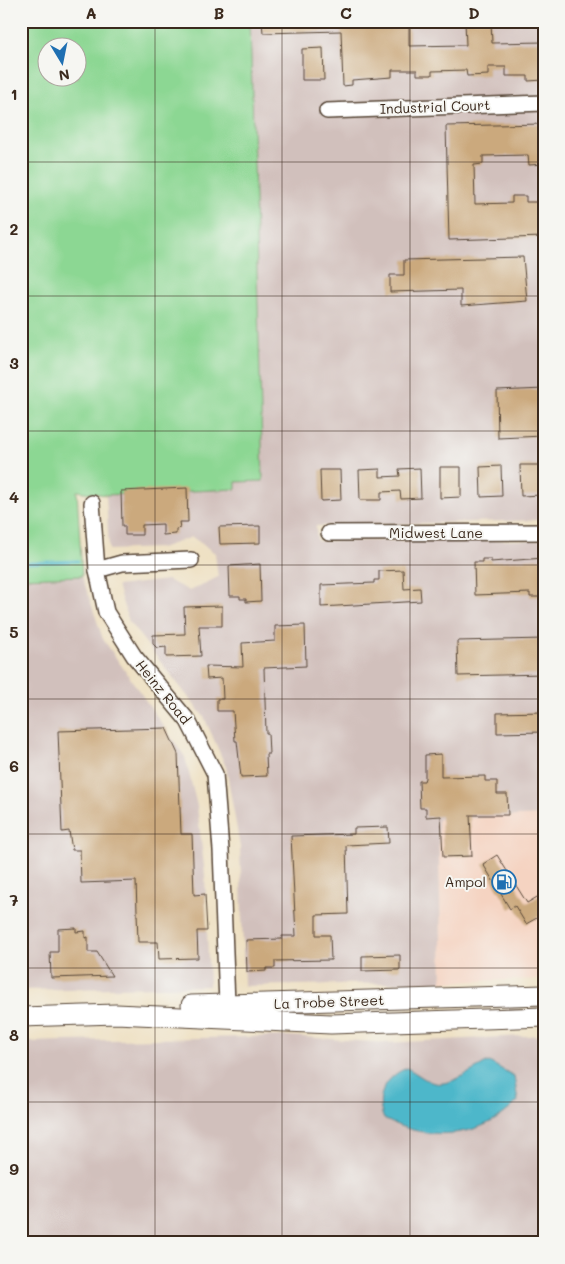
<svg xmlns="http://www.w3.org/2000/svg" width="565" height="1264" viewBox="0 0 565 1264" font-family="Mali,sans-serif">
  <rect width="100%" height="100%" fill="#f6f6f2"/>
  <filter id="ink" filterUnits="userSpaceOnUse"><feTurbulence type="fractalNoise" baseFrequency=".02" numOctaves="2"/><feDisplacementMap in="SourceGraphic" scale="10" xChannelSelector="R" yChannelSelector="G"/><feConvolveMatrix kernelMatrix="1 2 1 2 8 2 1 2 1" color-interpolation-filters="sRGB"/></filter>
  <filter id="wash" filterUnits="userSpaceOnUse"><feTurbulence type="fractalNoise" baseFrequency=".0096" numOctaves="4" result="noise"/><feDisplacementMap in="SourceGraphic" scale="20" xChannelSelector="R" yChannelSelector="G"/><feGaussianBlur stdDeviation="1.12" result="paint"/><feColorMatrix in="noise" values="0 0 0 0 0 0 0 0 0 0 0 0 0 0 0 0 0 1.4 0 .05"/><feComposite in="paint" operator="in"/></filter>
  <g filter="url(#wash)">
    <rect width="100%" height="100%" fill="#eedfc0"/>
    <!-- built -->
    <polygon fill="#f5d3c1" points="544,815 544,979 442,982 438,819"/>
    <!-- industrial -->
    <g fill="#d1c0bc">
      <polygon points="250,21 544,21 544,520 316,526 317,541 544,540 544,815 438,819 442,982 244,986 240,847 226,767 204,717 129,622 117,586 167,580 190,591 218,577 215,553 192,537 161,548 109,550 106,495 235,489 236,482 263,480"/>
      <polygon points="82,576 103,639 185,757 197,806 205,875 209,986 21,990 21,578"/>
      <polygon points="544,1035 544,1243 21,1243 21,1042 290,1036 385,1043"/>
    </g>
    <!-- green -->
    <path fill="#8cd793" stroke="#648058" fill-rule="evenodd" d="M21 21H250L263 481 236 482V489L106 495 77 491 82 576 21 578ZM48 48H78V78H48Z"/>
    <!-- water -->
    <path fill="#4db7ca" stroke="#447074" d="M489 1062 514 1076 518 1101C483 1139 428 1142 384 1119 374 1097 386 1076 407 1068 415 1072 423 1079 431 1082 448 1089 473 1069 489 1062Z"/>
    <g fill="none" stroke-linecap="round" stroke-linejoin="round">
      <!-- stream -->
      <polyline stroke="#4db7ca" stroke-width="3" points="21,563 78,561"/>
    </g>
    <g id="blocks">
      <!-- building -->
      <g fill="#cba97d">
        <polygon points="262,21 409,21 409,46 466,45 465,21 491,21 492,43 544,42 544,80 528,81 528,76 506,76 506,67 488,67 488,75 467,76 466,70 432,71 432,75 417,75 417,70 392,70 392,77 352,80 352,85 343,86 341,31 263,33"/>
        <polygon points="323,48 324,80 302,80 302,49"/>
        <polygon points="544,124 544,164 529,165 528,155 483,156 483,164 474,165 475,204 512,203 512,196 526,196 526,202 544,202 544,237 449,240 446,126"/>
        <polygon points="523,257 527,301 461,306 461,290 390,292 390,275 404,275 404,260"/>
        <polygon points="544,389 544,436 498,438 497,391"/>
        <polygon points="520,465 542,465 542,495 521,496"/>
        <polygon points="501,466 502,496 481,497 480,467"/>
        <polygon points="440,467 461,467 461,497 440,498"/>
        <polygon points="420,468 421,498 401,499 400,491 381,492 381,500 360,500 359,470 380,469 380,477 400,476 399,469"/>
        <polygon points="320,470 340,470 341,500 321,501"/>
        <polygon points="187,488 188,522 179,522 180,528 176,529 176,534 163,535 163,524 142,525 142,535 125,535 125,526 122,526 121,491"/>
        <polygon points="260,526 260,543 220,544 219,527"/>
        <polygon points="544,558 544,597 530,597 530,593 475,595 474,562 482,562 482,559 491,559 491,562"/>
        <polygon points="260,564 261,601 246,602 246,599 240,599 240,596 230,596 229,566"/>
        <polygon points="403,570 404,589 420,588 421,601 321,607 321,585 374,583 374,580 379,580 379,571"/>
        <polygon points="222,606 222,626 199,626 201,656 166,657 166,647 157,648 153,644 153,635 185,634 184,607"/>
        <polygon points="305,625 306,666 264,668 266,733 268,733 269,754 266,754 267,776 241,777 237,741 235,741 233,711 217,711 217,699 223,699 222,678 207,679 206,666 243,667 242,643 275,641 275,626"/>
        <polygon points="544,639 544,674 458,676 457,641"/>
        <polygon points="544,712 544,732 497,733 497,713"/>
        <polygon points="166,728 178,754 181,834 192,834 194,895 205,894 207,931 197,931 198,958 159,959 158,942 138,942 136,881 81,883 80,850 72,850 69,831 62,832 58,731"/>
        <polygon points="441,754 441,777 485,776 485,781 497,781 497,794 507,794 508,815 470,815 472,856 443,857 441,816 426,817 426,808 420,808 419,781 424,781 425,778 425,755"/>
        <polygon points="388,827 389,843 346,845 348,914 316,915 316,935 330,935 331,960 275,961 275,968 266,968 266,971 247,972 246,940 282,939 282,936 296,936 291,836 354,834 354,828"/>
        <polygon points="497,855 527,903 544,893 544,914 526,924 515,906 510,909 483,864"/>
        <polygon points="76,928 76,932 85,931 85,938 88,937 88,952 97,952 112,976 51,978 50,952 58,952 58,929"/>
        <polygon points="400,955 400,970 362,971 362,956"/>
      </g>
    </g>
  </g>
  <g filter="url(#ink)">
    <use href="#blocks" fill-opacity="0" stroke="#564536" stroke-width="1"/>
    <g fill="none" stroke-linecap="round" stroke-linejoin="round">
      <!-- minor casing -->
      <g stroke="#564536" stroke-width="18">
        <g id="minor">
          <polyline points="327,111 544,103"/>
          <polyline points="92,503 97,570 106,612 134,656 188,721 215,774 221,850 227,1004"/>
          <polyline points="329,533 544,532"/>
          <polyline points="97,570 122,563 191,560"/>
        </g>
      </g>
      <!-- major casing -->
      <g stroke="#564536" stroke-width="21">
        <g id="major">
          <polyline points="191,1005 544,995"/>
          <polyline points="21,1017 116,1014 331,1024 544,1017"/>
        </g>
      </g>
      <!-- minor -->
      <use href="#minor" stroke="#fff" stroke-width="15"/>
      <!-- major -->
      <use href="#major" stroke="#fff" stroke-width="19"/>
    </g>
  </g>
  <!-- grid -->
  <path fill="none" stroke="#3b2a1e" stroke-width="1" stroke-opacity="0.55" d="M155 21V1243M282 21V1243M410 21V1243M21 162H544M21 296H544M21 431H544M21 565H544M21 699H544M21 834H544M21 968H544M21 1102H544"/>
  <!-- icons -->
  <defs>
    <g id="fuel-ring" transform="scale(1.25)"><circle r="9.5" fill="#f6f6f2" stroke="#1f6fb2" stroke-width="1.5"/><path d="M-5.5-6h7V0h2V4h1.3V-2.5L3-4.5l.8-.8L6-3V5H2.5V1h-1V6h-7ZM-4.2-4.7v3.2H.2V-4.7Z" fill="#1f6fb2"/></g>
  </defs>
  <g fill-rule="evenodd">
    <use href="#fuel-ring" x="504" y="882"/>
  </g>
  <g text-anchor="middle" stroke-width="4" stroke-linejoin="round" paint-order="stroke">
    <!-- street labels -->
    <g font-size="14" fill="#3b2a1e" stroke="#f6f6f2">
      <text transform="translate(435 107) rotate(-2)" y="5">Industrial Court</text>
      <text x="436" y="538">Midwest Lane</text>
      <text transform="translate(163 692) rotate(51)" y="5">Heinz Road</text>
      <text transform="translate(329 1002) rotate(-2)" y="5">La Trobe Street</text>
    </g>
    <!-- poi labels -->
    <g font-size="14" fill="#3b2a1e" stroke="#f6f6f2" text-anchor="end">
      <text x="486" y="887">Ampol</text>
    </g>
  </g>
  <!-- margin -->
  <rect width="565" height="1264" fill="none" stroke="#f6f6f2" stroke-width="55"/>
  <!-- north arrow -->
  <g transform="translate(62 62) rotate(170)"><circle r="24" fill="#f6f6f2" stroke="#aba49d"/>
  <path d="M0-4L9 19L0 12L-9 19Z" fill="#1f6fb2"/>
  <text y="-8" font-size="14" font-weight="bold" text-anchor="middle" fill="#3b2a1e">N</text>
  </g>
  <rect x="28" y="28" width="510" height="1208" fill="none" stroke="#3b2a1e" stroke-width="2"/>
  <g font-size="16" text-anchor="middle" font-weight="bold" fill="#3b2a1e">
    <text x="91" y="19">A</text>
    <text x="219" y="19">B</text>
    <text x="346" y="19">C</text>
    <text x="474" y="19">D</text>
    <text x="14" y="100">1</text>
    <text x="14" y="235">2</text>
    <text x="14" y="369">3</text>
    <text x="14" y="503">4</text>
    <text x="14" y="638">5</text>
    <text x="14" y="772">6</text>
    <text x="14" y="906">7</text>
    <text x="14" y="1041">8</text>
    <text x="14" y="1175">9</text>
  </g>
</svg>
